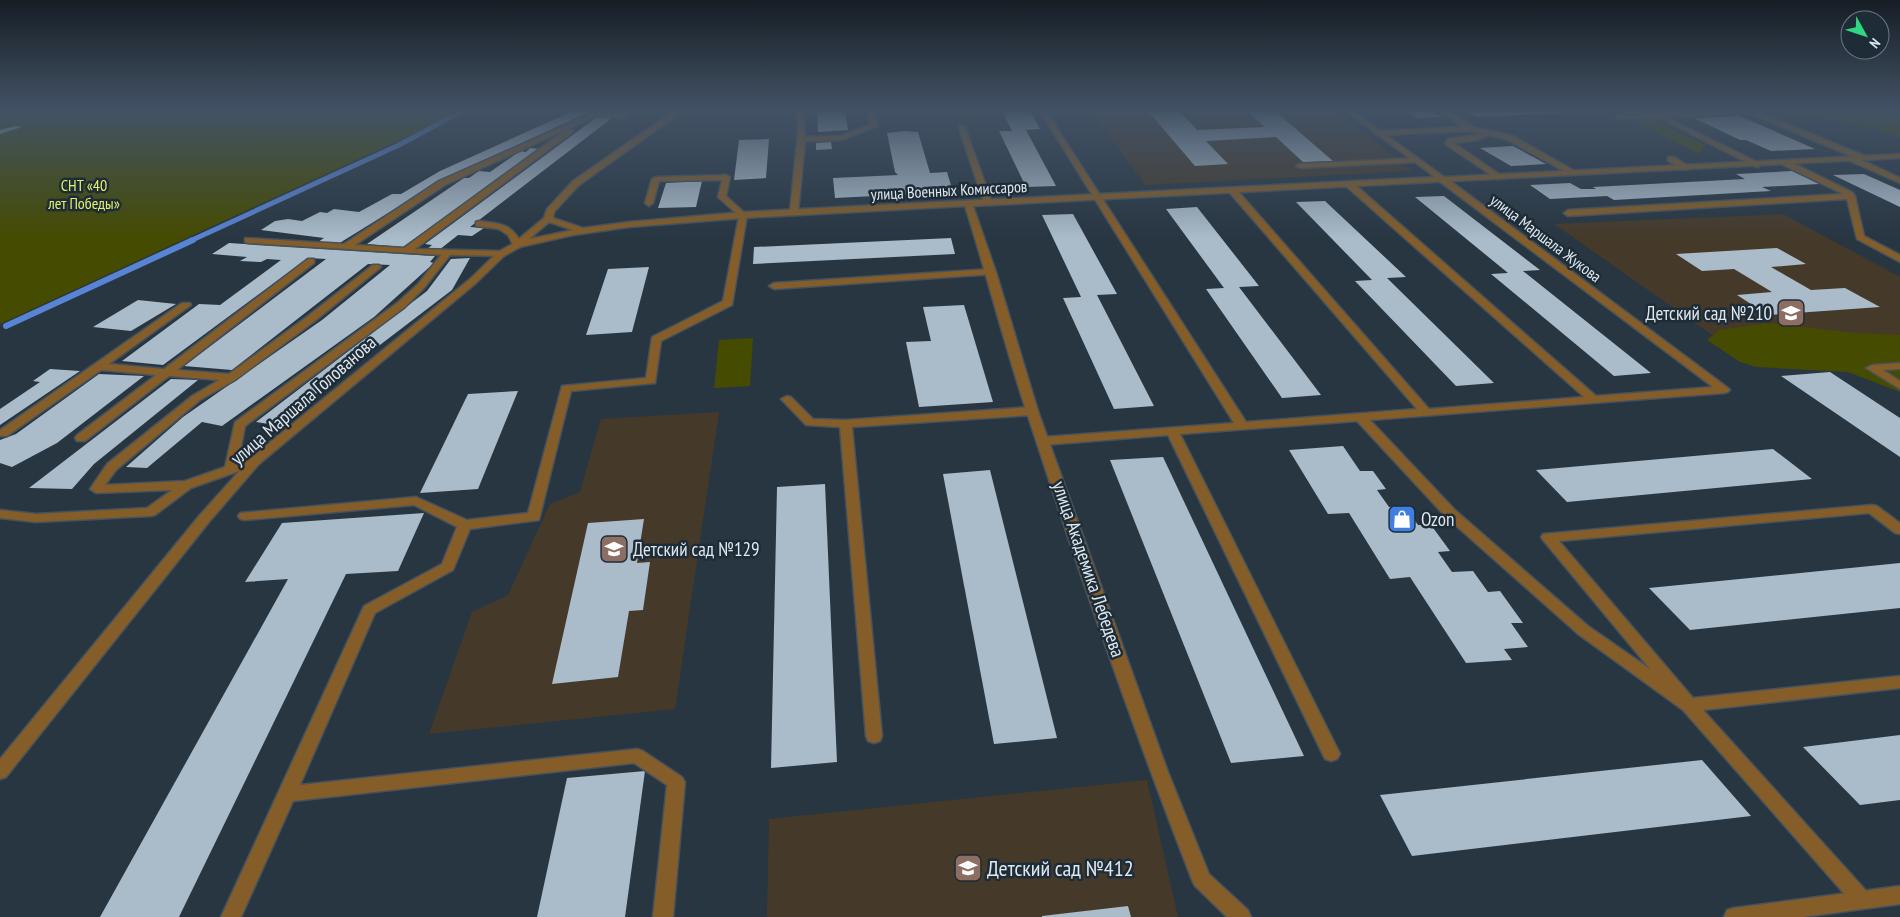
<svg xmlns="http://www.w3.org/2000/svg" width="1900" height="917" viewBox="0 0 1900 917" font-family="'PT Sans Narrow',sans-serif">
  <rect width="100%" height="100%" fill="#283642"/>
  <!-- education -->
  <g fill="#453a2a">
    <polygon points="1091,111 1337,111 1412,171 1145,185"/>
    <polygon points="1783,214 1900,277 1900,350 1748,360 1554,224"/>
    <polygon points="719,412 675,709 429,734 472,612 508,595 550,504 580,492 601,419"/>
    <polygon points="1147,780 1178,917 767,917 769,819"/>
  </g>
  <!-- green -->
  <g fill="#454b00">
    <polygon points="0,111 467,111 445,119 0,324"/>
    <path d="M1757 111H1887L1900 115V138C1855 120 1805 116 1757 111Z"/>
    <polygon points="1652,119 1705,145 1699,154 1631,120"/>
    <polygon points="1768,323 1855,333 1900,335 1900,392 1848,372 1756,367 1740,362 1707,340 1719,330"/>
    <polygon points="753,338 750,386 714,388 719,340"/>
  </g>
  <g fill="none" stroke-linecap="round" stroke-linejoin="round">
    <!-- stream-far1 -->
    <polyline stroke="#5984d3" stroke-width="5" points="190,241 399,145 462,111"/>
    <!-- stream -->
    <polyline stroke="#5984d3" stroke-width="6" points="6,326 193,240"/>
  </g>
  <!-- building -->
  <g fill="#aabbc9">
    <polygon points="573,111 591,111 443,179 338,244 318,242 324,238 261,230 275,221 288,219 302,221 320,212 327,213 334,209 359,212 392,194 401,194 440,171"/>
    <polygon points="817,111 845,111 848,130 818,132"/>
    <polygon points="1002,111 1030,111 1040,129 1026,130 1056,186 1026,187 999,131 1012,131"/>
    <polygon points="1148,111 1179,111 1197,130 1265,127 1247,111 1275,111 1333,161 1303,162 1276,137 1206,141 1228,164 1195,166"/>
    <polygon points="1406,111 1432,111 1441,117 1416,118"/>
    <polygon points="1466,111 1566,111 1566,113 1476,117"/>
    <polygon points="1620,111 1664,111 1670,114 1629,116"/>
    <polygon points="1740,116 1815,149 1771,151 1746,140 1740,140 1694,118"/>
    <polygon points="597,117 612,118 470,227 484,228 472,236 458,235 439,250 426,250 432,245 425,244"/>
    <polygon points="15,126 22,127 0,134 0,130"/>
    <polygon points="904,131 918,132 930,173 947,172 953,192 835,198 833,178 898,175 895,172 887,133"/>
    <polygon points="769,139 766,178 734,180 739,140"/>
    <polygon points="831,142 832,149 816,150 816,143"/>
    <polygon points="1513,146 1546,164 1511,166 1480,148"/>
    <polygon points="530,148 540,149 403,247 367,244 464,178 469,178 479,171 490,172 520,151 526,152"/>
    <polygon points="1792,171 1819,184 1762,187 1771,191 1614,200 1607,196 1550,199 1530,185 1570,183 1581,189 1596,189 1593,187 1745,179 1736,174"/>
    <polygon points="1864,174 1900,190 1900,207 1833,175"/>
    <polygon points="702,181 696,207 658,208 666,183"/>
    <polygon points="1444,196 1540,270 1523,271 1651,373 1614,376 1491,274 1508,273 1415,197"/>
    <polygon points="1325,201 1406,277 1387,278 1494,383 1456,386 1355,281 1372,280 1296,202"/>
    <polygon points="1197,207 1259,286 1239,287 1321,395 1282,398 1206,289 1224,288 1166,209"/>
    <polygon points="1073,214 1117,294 1097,295 1154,406 1114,409 1063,298 1081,297 1042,215"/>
    <polygon points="951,238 955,254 753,264 754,247"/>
    <polygon points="229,243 435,256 430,262 434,263 374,317 222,426 202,422 147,468 126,467 183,417 322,320 390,265 368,264 232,370 184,366 326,259 308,258 163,365 122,361 199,304 220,305 281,260 267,259 261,262 240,261 247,257 212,254"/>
    <polygon points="1777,248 1806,264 1771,267 1811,290 1845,288 1880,307 1768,315 1737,295 1772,292 1734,269 1702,271 1676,254"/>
    <polygon points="470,258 452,290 275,425 256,422 427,291 451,259"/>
    <polygon points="649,267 632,332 586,335 608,269"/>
    <polygon points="138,300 176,304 131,331 93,327"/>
    <polygon points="964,305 993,402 919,407 906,342 931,341 923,307"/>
    <polygon points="50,369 80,371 0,425 0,409 40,382 33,381"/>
    <polygon points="1830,372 1900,418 1900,457 1781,376"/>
    <polygon points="99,374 144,376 57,443 12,467 0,463 0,440 16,434"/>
    <polygon points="171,379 198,380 94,464 72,489 29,488"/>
    <polygon points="518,391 478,489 420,493 468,394"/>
    <polygon points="1343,446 1360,471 1373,471 1386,489 1377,490 1389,507 1405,506 1418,525 1431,525 1450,551 1438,552 1452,572 1473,571 1488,592 1500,591 1523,623 1511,623 1528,647 1504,649 1512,660 1466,663 1410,577 1390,579 1349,513 1328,514 1289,450"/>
    <polygon points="1773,449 1812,479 1567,502 1536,470"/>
    <polygon points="1163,457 1304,756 1231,763 1110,460"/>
    <polygon points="990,470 1057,738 994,744 943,474"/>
    <polygon points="825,484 837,762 771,768 777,487"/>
    <polygon points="424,513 398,571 346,574 179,917 100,917 288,579 245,582 282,523"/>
    <polygon points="644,519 637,563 650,562 643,610 629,611 618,677 552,684 588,523"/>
    <polygon points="1900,563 1900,608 1690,630 1649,588"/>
    <polygon points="1900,735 1900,800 1860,805 1803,747"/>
    <polygon points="1702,760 1751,816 1412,856 1380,795"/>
    <polygon points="645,771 625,917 537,917 567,778"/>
    <polygon points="1128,906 1131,917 1042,917 1042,916"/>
  </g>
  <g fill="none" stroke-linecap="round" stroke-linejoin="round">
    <!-- lane casing -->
    <g stroke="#45525e" stroke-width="3">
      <g id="lane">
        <polygon points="629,111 638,111 622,118 596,116 445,185 355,245 404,248 567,129 574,131 415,249 501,251 504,252 504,256 450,255 424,288 405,307 245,426 238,463 255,457 261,461 259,464 191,488 155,515 150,516 36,522 0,518 0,510 36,514 147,508 172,490 96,493 90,489 107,464 192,396 219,380 169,376 85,441 77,441 75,438 77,435 156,375 101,370 7,436 0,436 0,430 182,303 190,303 191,305 109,364 164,369 308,259 314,259 314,263 177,370 229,374 308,316 373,265 379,265 381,267 316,320 235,380 200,400 116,470 105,485 185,481 225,467 235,422 397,303 418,284 441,255 248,243 245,242 245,238 344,244 439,181 593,113 621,114"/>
        <polygon points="796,111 802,111 805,137 840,136 870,125 868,111 874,111 878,126 841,140 805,141 798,212 794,215 790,212 798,131"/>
        <polygon points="1040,111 1046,111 1246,422 1417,409 1230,193 1229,191 1233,189 1236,189 1429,409 1584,397 1347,187 1347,183 1353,183 1596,396 1713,387 1439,181 1439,177 1445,177 1728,388 1730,390 1728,392 1724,393 1370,420 1455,510 1588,626 1650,669 1543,540 1541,537 1543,534 1872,505 1877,506 1900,523 1900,534 1895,533 1869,513 1559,541 1693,698 1900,676 1900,688 1703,710 1869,894 1872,900 1869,906 1862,909 1855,906 1683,710 1578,634 1445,516 1357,421 1180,434 1340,754 1337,759 1331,761 1325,759 1168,435 1044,445 1038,441 1044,437 1234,423"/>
        <polygon points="1440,111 1448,111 1473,127 1513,136 1578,173 1571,175 1508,140 1489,135 1477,140 1454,143 1500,175 1500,179 1497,179 1445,144 1448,139 1482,134 1471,131 1378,135 1374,133 1378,131 1463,127"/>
        <polygon points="1669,111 1681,113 1756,111 1865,156 1865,160 1862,160 1900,178 1900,183 1850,161 1849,159 1853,157 1749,113 1680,117 1674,115 1666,117 1759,163 1759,167 1756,167 1659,118 1618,119 1615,117 1618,115 1671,113"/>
        <polygon points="958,125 965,127 992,203 991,205 984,203"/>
        <polygon points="1668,157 1674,157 1692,168 1685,170 1668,161"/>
        <polygon points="1416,158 1420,160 1419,162 1300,168 1296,166 1300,164"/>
        <polygon points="1783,161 1789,161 1852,192 1855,196 1864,236 1900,255 1900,262 1857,239 1847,199 1568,216 1564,213 1568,210 1843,194 1783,165"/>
        <polygon points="726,175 730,177 726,196 747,215 732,305 661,341 655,383 571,391 539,520 470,529 453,570 375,613 300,785 637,749 643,751 682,777 685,782 673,917 653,917 667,785 634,763 293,801 241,917 221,917 364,606 442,564 457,527 414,505 245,520 240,519 238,516 240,513 416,497 467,520 528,513 562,386 646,378 652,337 723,301 739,216 718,197 722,180 659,181 653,203 649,206 645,203 652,179 656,177"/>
        <path d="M479 221C501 224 512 223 522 245L520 247H514L508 235 499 229 476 226V222Z"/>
        <polygon points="991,269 994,270 994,274 774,289 769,286 774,283"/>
        <polygon points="1900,363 1900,369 1883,370 1900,381 1900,389 1866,368 1872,365"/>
        <polygon points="787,396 791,397 813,419 846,420 1032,407 1038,411 1032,415 852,427 882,736 880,741 874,743 868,741 866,736 840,427 806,425 781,399"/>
      </g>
    </g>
    <!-- street casing -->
    <g stroke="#45525e" stroke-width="3">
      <g id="street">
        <path d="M675 111H683L579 185 554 212 553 218 583 228 629 222 743 212 1435 177 1346 111H1353L1444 177 1900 154V158L973 206 996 272 1038 411 1168 772 1209 874 1248 910 1251 917H1227L1195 886 1192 880C1132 726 1078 570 1027 413 1004 344 987 275 965 206L743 218 629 227 573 235 520 247 504 256 476 283 259 464 209 522 6 777 0 779V759L199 516 251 458 470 279 498 252 514 243 544 218 547 209 573 181 659 121ZM549 222 573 230 529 239Z"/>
        <polygon points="1900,886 1900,904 1803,917 1724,917 1727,910 1734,908"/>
      </g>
    </g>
    <!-- lane -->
    <use href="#lane" fill="#845d28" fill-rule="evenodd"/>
    <!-- street -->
    <use href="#street" fill="#845d28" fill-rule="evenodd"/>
  </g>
  <!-- sky -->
  <linearGradient id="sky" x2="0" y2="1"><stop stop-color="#161e24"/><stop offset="0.46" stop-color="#425265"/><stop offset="1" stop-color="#425265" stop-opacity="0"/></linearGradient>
  <rect width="1900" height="239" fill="url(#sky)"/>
  <!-- icons -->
  <defs>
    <g id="school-square" transform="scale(1.4375)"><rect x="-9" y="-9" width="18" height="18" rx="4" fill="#8d6e63" stroke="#1e2c37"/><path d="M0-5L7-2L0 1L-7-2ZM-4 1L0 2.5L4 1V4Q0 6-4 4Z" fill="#fff"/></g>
    <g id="shop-square" transform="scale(1.4375)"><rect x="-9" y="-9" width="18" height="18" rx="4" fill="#3f7fe0" stroke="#1e2c37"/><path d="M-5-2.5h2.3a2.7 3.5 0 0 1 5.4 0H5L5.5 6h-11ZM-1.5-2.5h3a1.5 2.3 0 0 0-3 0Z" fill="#fff"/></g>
  </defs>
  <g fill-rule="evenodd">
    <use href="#school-square" x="1791" y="313"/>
    <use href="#shop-square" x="1402" y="519"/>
    <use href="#school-square" x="614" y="549"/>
    <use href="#school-square" x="968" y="868"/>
  </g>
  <g text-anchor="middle" stroke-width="5" stroke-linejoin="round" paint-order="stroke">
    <!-- far-park labels -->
    <g font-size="16" fill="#e2f068" stroke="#1e2c37">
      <text x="84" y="191">СНТ «40<tspan x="84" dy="18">лет Победы»</tspan></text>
    </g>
    <!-- far-street labels -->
    <g font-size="16" fill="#dfe8ef" stroke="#1e2c37">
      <text transform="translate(949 190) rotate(-3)" y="6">улица Военных Комиссаров</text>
      <text transform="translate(1546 238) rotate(37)" y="6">улица Маршала Жукова</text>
    </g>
    <!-- poi labels -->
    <g font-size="19" fill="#dfe8ef" stroke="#1e2c37" text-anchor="start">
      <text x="1772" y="320" text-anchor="end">Детский сад №210</text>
      <text x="1421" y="526">Ozon</text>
      <text x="633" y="556">Детский сад №129</text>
    </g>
    <!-- street labels -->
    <g font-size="19" fill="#dfe8ef" stroke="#1e2c37">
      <text transform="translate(303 400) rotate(-41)" y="7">улица Маршала Голованова</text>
      <text transform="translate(1089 569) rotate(71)" y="7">улица Академика Лебедева</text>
    </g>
    <!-- near-poi labels -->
    <g font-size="22" fill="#dfe8ef" stroke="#1e2c37" text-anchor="start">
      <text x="987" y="876">Детский сад №412</text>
    </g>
  </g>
  <!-- north arrow -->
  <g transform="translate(1865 35) rotate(130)"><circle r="24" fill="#1e2c37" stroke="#6b7781"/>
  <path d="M0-4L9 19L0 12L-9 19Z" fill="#31d882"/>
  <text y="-8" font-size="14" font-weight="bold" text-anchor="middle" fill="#dfe8ef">N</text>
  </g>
</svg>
